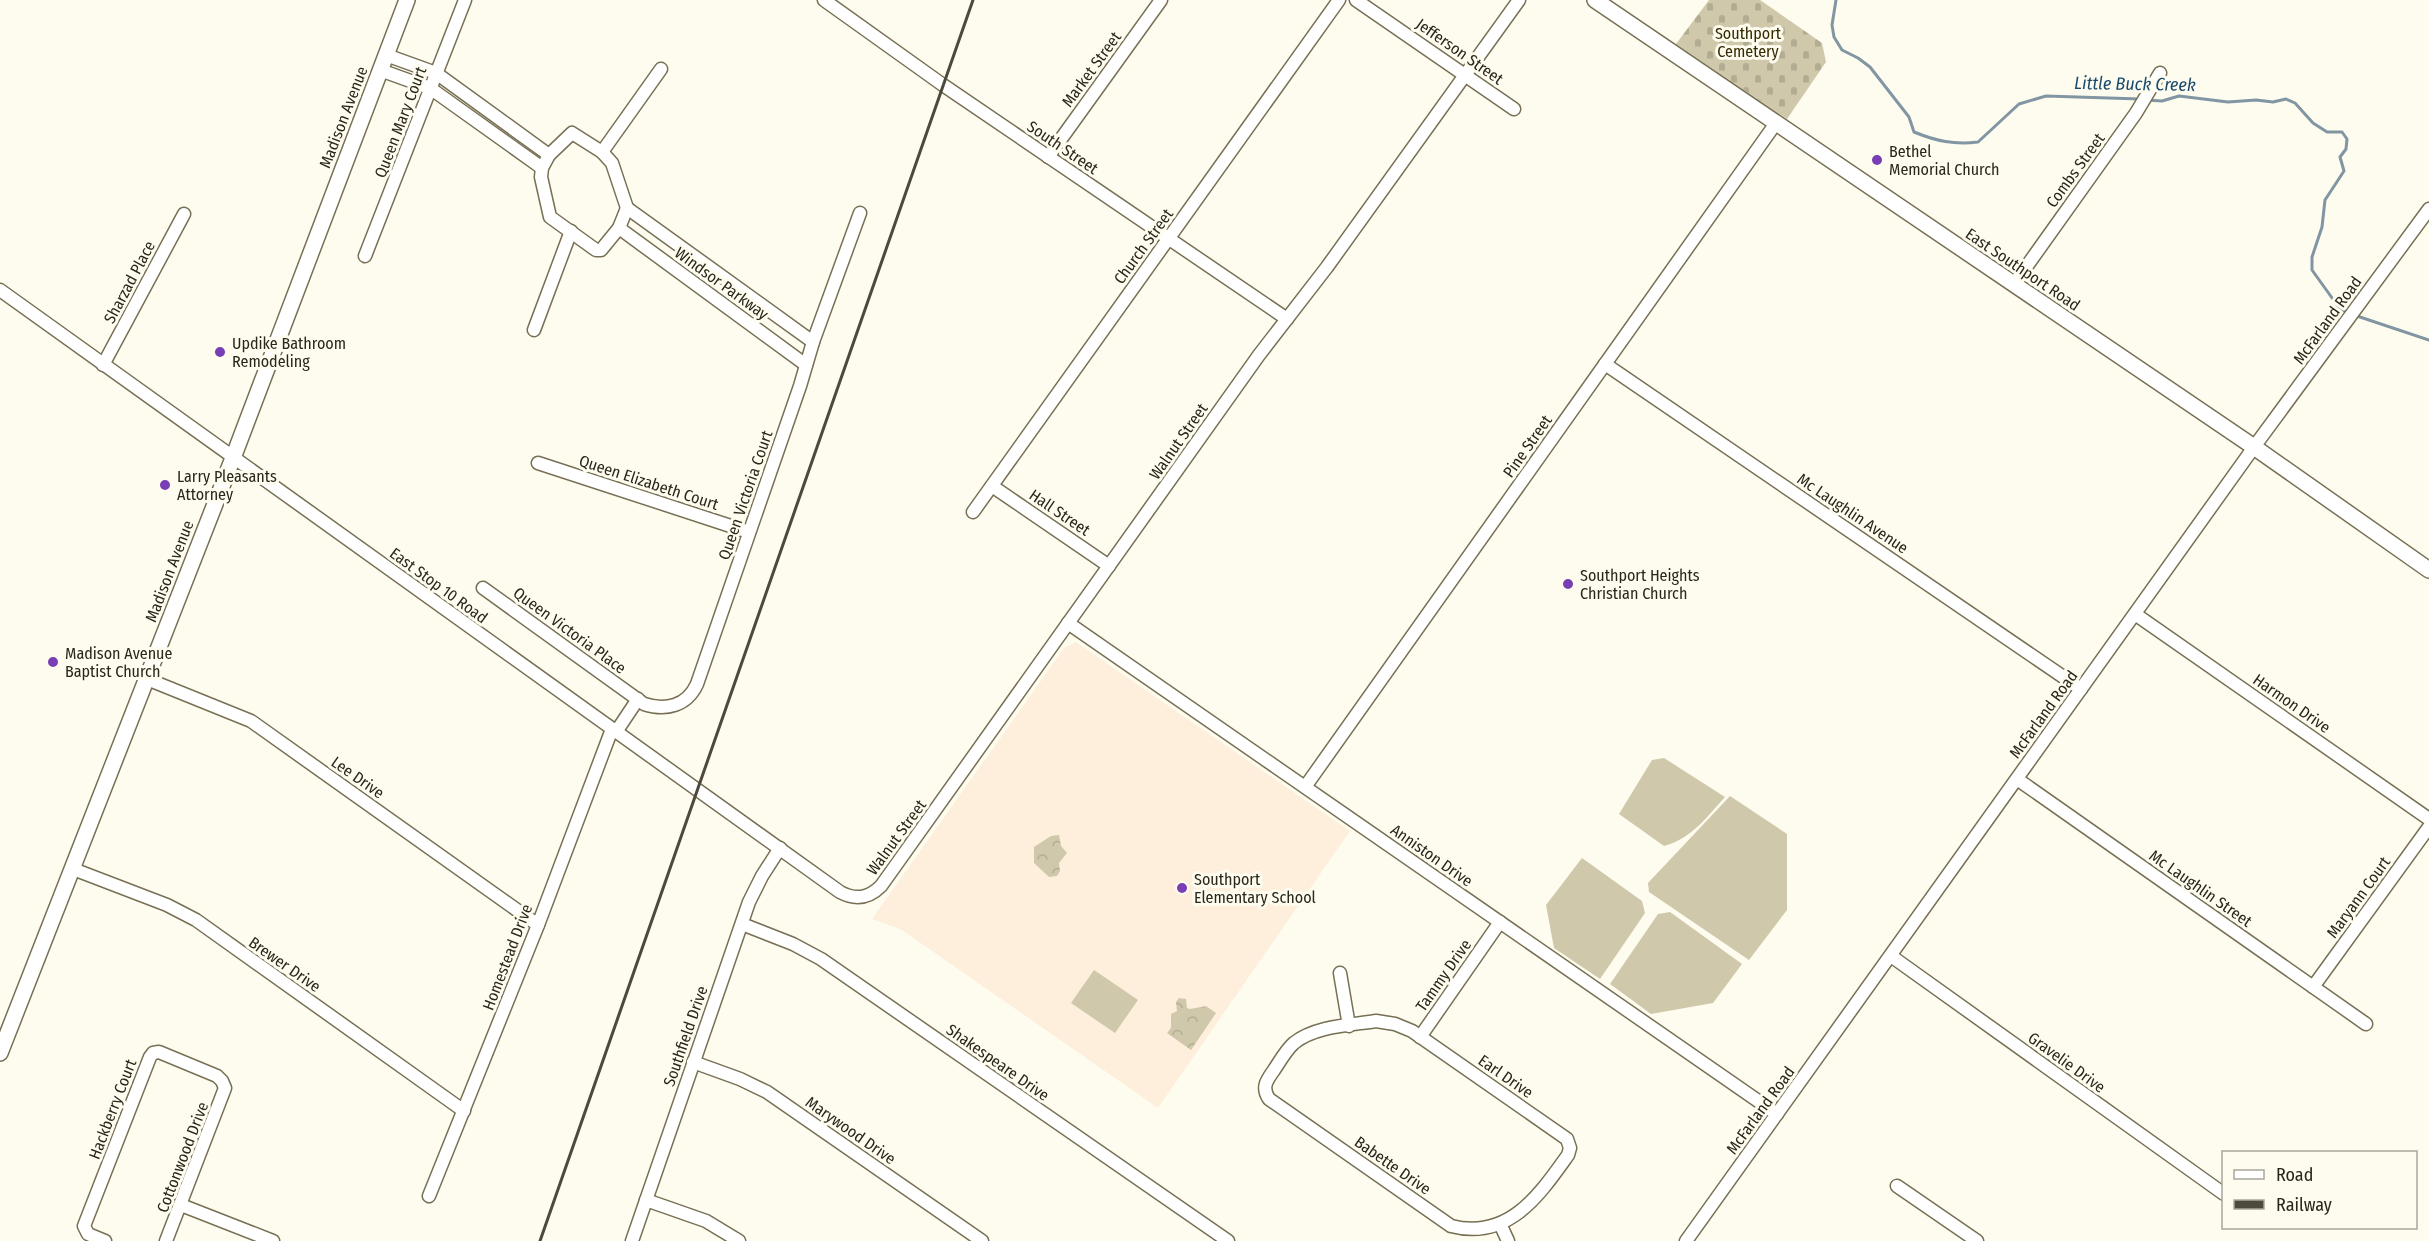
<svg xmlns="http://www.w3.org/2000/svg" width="2429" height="1241" viewBox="0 0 2429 1241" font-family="'Fira Sans Condensed',sans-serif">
  <defs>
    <pattern id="cemetery-stones" width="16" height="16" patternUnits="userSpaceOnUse" patternTransform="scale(1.5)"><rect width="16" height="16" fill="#cfc8ab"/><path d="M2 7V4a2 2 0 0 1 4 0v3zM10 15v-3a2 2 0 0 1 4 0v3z" fill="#b2ac93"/></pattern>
    <pattern id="park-crowns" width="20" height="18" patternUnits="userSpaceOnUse" patternTransform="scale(1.5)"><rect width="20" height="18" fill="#cfc8ab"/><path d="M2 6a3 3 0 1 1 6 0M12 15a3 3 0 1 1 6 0" fill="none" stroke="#b2ac93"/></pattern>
  </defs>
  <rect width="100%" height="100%" fill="#fefcef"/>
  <!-- education -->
  <polygon fill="#feefdc" points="1076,642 1350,831 1158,1108 902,930 872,919 1064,648"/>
  <!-- cemetery -->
  <polygon fill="url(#cemetery-stones)" points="1709,0 1760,0 1822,43 1826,62 1787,119 1676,44"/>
  <!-- park -->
  <g fill="url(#park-crowns)">
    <polygon points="1059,835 1061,846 1067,853 1059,863 1060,871 1057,876 1049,877 1034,863 1034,847 1051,836"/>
    <polygon points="1179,998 1186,999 1187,1008 1190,1009 1206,1006 1216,1013 1191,1050 1167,1033 1171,1028 1171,1014 1177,1011 1176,1002"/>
  </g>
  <!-- pitch -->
  <g fill="#cfc8ab">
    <path d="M1664 758 1725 797C1707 817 1691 839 1664 846L1619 814 1652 760Z"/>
    <polygon points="1730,796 1787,834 1787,910 1749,960 1649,892 1648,883"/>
    <polygon points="1582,858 1642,901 1645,913 1600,979 1554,948 1546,905"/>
    <polygon points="1670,912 1742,964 1713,1003 1651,1014 1610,984 1658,914"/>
    <polygon points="1094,970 1138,1000 1115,1033 1071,1003"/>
  </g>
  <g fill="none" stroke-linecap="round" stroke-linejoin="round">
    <!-- stream -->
    <g stroke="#8195a3" stroke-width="3">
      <path d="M1836 0 1832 25 1834 37 1842 50 1858 58 1870 67 1909 117 1914 132C1936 141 1954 145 1978 142L2019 104 2046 96 2140 99"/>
      <polyline points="2146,100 2162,101 2179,96 2228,102 2256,100 2273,102 2286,99 2295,103 2313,123 2327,132 2342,132 2347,139 2346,149 2340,157 2344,171 2325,200 2322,227 2312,257 2312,270 2340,309 2348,312"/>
      <polyline points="2354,315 2429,340"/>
    </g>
    <!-- minor casing -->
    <g stroke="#777054" stroke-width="15">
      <g id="minor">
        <polyline points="824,0 943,85 1287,319"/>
        <polyline points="1356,0 1514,109"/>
        <polyline points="386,55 436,73 549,155"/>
        <polyline points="380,70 430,88 542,168"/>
        <polygon points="572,133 602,152 612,163 627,208 619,228 601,250 596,250 550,217 541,177 542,168 549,155"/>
        <polyline points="602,152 661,69"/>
        <polyline points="1048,157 1161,0"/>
        <polyline points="627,208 813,342"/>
        <polyline points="619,228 806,365"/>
        <polyline points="365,256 465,0"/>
        <polyline points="2014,284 2136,113 2160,73"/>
        <path d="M0 290 840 892C855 900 868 899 881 886L1259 355 1327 267 1519 0"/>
        <polyline points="534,330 571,231"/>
        <polyline points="1605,364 2081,689"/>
        <polyline points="103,365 184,214"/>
        <polyline points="538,463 749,532"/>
        <polyline points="992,486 1109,566"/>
        <polyline points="973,512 1339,0"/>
        <path d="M483 588 644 704C666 711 687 706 697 684L800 386 813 342 860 213"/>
        <polyline points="2135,614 2429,819"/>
        <polyline points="1068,623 1777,1114"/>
        <polyline points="147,679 251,721 538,925"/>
        <polyline points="616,732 638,699"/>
        <polyline points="2017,779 2366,1024"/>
        <polyline points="1305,787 1776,123"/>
        <polyline points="73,869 167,905 196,920 464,1111"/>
        <polyline points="742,924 793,944 821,959 1228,1241"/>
        <polyline points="1891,956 2224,1194"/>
        <polyline points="1340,973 1349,1026"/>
        <polyline points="2313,987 2429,827"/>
        <path d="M1376 1021 1395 1024 1412 1031 1567 1139 1570 1148 1568 1155C1540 1194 1509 1241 1451 1226L1269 1099C1261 1087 1267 1080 1274 1070 1280 1061 1286 1050 1294 1043 1315 1026 1351 1025 1376 1021Z"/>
        <polyline points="1420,1037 1500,922"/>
        <polyline points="693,1062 740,1079 767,1092 982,1241"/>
        <polyline points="1897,1186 1977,1241"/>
        <polyline points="429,1196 538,925 612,729"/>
        <polyline points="646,1200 706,1221 739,1241"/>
        <polyline points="181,1205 273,1241"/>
        <polyline points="1502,1228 1508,1241"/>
        <polyline points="105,1241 88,1234 84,1226 150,1057 153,1053 159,1052 217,1076 222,1081 225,1088 166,1241"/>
        <polyline points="632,1241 749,902 762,876 780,848"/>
        <polyline points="1686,1241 2254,447 2429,209"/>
      </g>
    </g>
    <!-- major casing -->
    <g stroke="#777054" stroke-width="18">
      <g id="major">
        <polyline points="1595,0 2254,447 2429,570"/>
        <polyline points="0,1053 233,458 407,0"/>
      </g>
    </g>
    <!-- minor -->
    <use href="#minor" stroke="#fff" stroke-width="12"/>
    <!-- major -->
    <use href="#major" stroke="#fff" stroke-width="15"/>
    <!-- rail -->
    <polyline stroke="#4c493d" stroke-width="3" points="540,1241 973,0"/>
  </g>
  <!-- markers -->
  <g fill="#783fb5" stroke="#fefcef" stroke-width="2">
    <circle cx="1877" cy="160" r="6"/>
    <circle cx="220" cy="352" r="6"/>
    <circle cx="165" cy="485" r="6"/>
    <circle cx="1568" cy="584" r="6"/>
    <circle cx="53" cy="662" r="6"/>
    <circle cx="1182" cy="888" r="6"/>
  </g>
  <g text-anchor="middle" stroke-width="6" stroke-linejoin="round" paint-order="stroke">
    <!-- park labels -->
    <g font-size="16" fill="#342a00" stroke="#fefcef">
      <text x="1748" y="39">Southport<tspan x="1748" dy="18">Cemetery</tspan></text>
    </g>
    <!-- street labels -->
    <g font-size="16" fill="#29261a" stroke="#fefcef">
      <text transform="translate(1460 51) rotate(35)" y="6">Jefferson Street</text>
      <text transform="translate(1091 69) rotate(-54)" y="6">Market Street</text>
      <text transform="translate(343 117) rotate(-69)" y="6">Madison Avenue</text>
      <text transform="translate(400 122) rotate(-69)" y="6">Queen Mary Court</text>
      <text transform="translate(1063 147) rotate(34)" y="6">South Street</text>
      <text transform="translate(2075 170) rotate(-54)" y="6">Combs Street</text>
      <text transform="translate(1143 246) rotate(-54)" y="6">Church Street</text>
      <text transform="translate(2023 269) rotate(34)" y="6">East Southport Road</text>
      <text transform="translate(129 282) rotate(-62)" y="6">Sharzad Place</text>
      <text transform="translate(722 283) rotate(36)" y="6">Windsor Parkway</text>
      <text transform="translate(2327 320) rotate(-54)" y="6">McFarland Road</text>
      <text transform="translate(1178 441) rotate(-55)" y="6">Walnut Street</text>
      <text transform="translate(1527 446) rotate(-55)" y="6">Pine Street</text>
      <text transform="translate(649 482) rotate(18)" y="6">Queen Elizabeth Court</text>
      <text transform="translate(745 495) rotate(-71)" y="6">Queen Victoria Court</text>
      <text transform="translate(1060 512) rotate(34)" y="6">Hall Street</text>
      <text transform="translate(1853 513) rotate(34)" y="6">Mc Laughlin Avenue</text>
      <text transform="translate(169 571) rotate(-69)" y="6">Madison Avenue</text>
      <text transform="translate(439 585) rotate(36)" y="6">East Stop 10 Road</text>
      <text transform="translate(570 630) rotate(36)" y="6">Queen Victoria Place</text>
      <text transform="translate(2292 703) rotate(35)" y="6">Harmon Drive</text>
      <text transform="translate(2043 714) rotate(-54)" y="6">McFarland Road</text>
      <text transform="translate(358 777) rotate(35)" y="6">Lee Drive</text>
      <text transform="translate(896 837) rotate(-54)" y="6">Walnut Street</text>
      <text transform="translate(1432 855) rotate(35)" y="6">Anniston Drive</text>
      <text transform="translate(2201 888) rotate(35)" y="6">Mc Laughlin Street</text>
      <text transform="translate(2358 897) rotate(-54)" y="6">Maryann Court</text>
      <text transform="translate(507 957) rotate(-69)" y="6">Homestead Drive</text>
      <text transform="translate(285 964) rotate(35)" y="6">Brewer Drive</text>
      <text transform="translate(1443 975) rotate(-55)" y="6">Tammy Drive</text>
      <text transform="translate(685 1036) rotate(-71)" y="6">Southfield Drive</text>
      <text transform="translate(998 1062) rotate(35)" y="6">Shakespeare Drive</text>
      <text transform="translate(2067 1062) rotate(36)" y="6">Gravelie Drive</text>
      <text transform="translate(1506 1076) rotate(35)" y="6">Earl Drive</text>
      <text transform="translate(112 1109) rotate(-69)" y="6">Hackberry Court</text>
      <text transform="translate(1760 1110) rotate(-54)" y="6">McFarland Road</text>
      <text transform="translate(851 1130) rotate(35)" y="6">Marywood Drive</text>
      <text transform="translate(182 1157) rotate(-69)" y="6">Cottonwood Drive</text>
      <text transform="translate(1393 1165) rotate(35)" y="6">Babette Drive</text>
    </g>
    <!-- poi labels -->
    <g font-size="16" fill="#29261a" stroke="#fefcef" text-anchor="start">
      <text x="1889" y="157">Bethel<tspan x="1889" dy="18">Memorial Church</tspan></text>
      <text x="232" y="349">Updike Bathroom<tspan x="232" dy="18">Remodeling</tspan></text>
      <text x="177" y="482">Larry Pleasants<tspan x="177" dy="18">Attorney</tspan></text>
      <text x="1580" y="581">Southport Heights<tspan x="1580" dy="18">Christian Church</tspan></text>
      <text x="65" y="659">Madison Avenue<tspan x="65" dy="18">Baptist Church</tspan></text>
      <text x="1194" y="885">Southport<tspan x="1194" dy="18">Elementary School</tspan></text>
    </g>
    <!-- water labels -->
    <g font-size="18" font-style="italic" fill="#1a4a6d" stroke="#fefcef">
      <text transform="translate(2135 84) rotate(1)" y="6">Little Buck Creek</text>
    </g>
  </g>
  <!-- legend -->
  <rect x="2222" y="1151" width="195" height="78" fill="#fefcef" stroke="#a9a69a" stroke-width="1.5"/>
  <rect x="2234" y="1170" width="30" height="9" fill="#ffffff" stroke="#a9a69a" stroke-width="1.5"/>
  <text x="2276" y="1181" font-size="18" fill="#29261a">Road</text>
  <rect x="2234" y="1200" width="30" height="9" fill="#4c493d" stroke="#a9a69a" stroke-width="1.5"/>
  <text x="2276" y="1211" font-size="18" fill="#29261a">Railway</text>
</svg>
